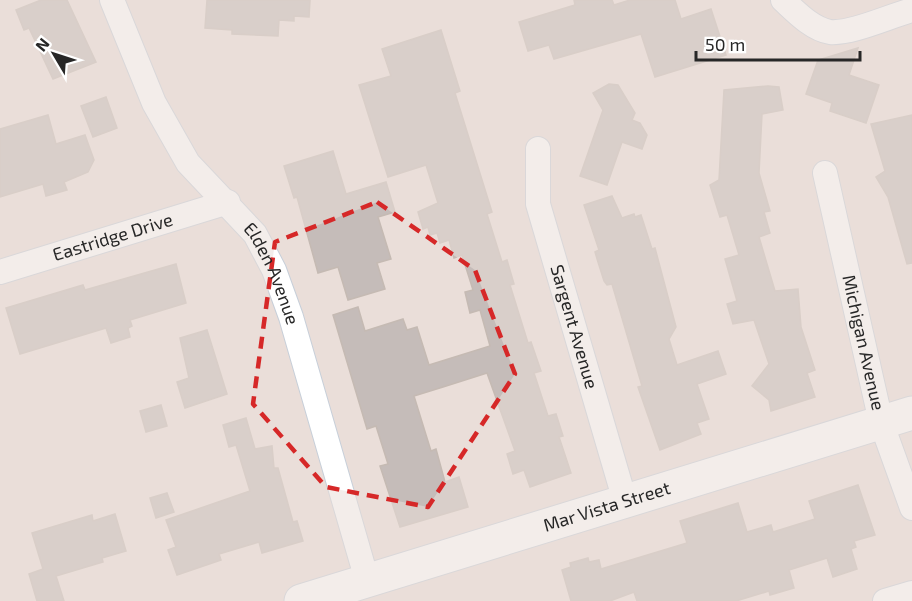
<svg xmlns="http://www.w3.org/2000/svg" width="912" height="601" viewBox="0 0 912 601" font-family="'Exo 2',sans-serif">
  <rect width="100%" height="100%" fill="#eaded9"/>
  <!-- building -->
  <g fill="#c5bcb9" stroke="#c5bab3" stroke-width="1.5">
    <polygon points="41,0 67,0 96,62 53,79 29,28 24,30 16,10"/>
    <polygon points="207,0 310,0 309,17 294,16 294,21 279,20 278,36 232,34 232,30 205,28"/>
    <polygon points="574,0 612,0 614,5 630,0 675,0 681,19 711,9 726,55 655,77 641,34 554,59 549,45 528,51 519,22 575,5"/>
    <polygon points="441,30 460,91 455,93 492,212 487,214 502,262 507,260 514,284 510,285 528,343 531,342 541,371 534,373 548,416 556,414 563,436 559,437 571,473 530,487 524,470 513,474 507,454 515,451 487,373 443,387 414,396 431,451 436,449 445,482 459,477 468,507 400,527 380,466 388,464 376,426 367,429 333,315 358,307 365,331 403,319 407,330 417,327 429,365 490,346 480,310 470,313 465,292 473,290 462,255 454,258 449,240 440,243 437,233 430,235 428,227 423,229 418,212 438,203 426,165 388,177 359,85 391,76 382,49"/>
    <polygon points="858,48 849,75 879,85 866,123 830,111 832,103 806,94 818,60"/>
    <polygon points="609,84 618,85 635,113 632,120 640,123 647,135 642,149 622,142 607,185 580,176 603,110 593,93"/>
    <polygon points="768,86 779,87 783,110 762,114 759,173 770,211 764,212 770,233 759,237 775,291 798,289 801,327 815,370 807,373 815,397 771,411 769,400 752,386 769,364 754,320 733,324 727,304 737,301 725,259 739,255 727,215 720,217 710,185 719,180 724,90"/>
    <polygon points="106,97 117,128 93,137 81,106"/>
    <polygon points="48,115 56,144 85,135 94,160 88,172 64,182 67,190 46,196 43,184 0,197 0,129"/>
    <polygon points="912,115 912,263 907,264 888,197 876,177 885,171 871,124"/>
    <polygon points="333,151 346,194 386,182 395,212 378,217 391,259 377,263 385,289 348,300 338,267 318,273 297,197 294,198 284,166"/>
    <polygon points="612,196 622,218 634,214 635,217 641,215 652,249 655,248 676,327 669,339 677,365 718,351 726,374 697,384 709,419 697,423 701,434 660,450 638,387 642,386 612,284 607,285 604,281 598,262 595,252 599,250 584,205"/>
    <polygon points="176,264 186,303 130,320 132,326 128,328 130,337 111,343 106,328 20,354 6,308 83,285 85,290"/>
    <polygon points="207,330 227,394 185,408 177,382 189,378 180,338"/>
    <polygon points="161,405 167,426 146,432 140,411"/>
    <polygon points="246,418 255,449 272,446 274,468 278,468 293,522 297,521 303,541 262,553 259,542 219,554 221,560 177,575 168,550 176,547 166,520 250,491 236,445 229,447 223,425"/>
    <polygon points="858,485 875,535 854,541 856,547 851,549 857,569 833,577 827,558 789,570 794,588 770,595 769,591 736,601 637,601 634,592 610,601 571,601 562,570 571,567 570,563 588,558 589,562 599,560 601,569 687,543 680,521 738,503 747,532 771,525 773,532 815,519 809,501"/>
    <polygon points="167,493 174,512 156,518 150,498"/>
    <polygon points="115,514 126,551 102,558 103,562 56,576 64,601 37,601 29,574 43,569 32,533 92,515 93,521"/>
  </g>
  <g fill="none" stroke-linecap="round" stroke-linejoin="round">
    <!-- street casing -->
    <g stroke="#c7cfd9" stroke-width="26">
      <g id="street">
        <path id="s1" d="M112 0 154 103 188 163 255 234 274 270 291 317 367 580"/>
        <path d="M783 0C796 12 812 29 830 32 851 34 890 16 912 10"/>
        <path id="s2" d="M538 149V204L625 501"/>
        <path id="s3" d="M825 173 881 422 912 508"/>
        <path id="s4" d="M0 272 228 202"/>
        <polyline points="885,601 912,593"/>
      </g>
    </g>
    <!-- secondary casing -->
    <g stroke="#c7cfd9" stroke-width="35">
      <g id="secondary">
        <path id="s5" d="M301 601 912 413"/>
      </g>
    </g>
    <!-- street -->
    <use href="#street" stroke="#fff" stroke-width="24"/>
    <!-- secondary -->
    <use href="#secondary" stroke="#fff" stroke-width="33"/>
  </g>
  <!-- marked area -->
  <path d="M0 0H912V601H0ZM377 202 475 270 515 374 428 507 326 487 253 404 275 242Z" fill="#eaded9" fill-opacity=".55" fill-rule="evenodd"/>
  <path fill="none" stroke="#d62828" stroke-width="4.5" stroke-dasharray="12 8" stroke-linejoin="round" d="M377 202 475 270 515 374 428 507 326 487 253 404 275 242Z"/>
  <g text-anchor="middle" stroke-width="4.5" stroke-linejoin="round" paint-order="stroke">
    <!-- street labels -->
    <g font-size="18" fill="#272727" stroke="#fff">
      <text dy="6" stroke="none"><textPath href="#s4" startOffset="118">Eastridge Drive</textPath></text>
      <text dy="6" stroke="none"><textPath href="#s1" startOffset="321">Elden Avenue</textPath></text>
      <text dy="6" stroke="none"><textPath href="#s2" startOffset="183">Sargent Avenue</textPath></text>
      <text dy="6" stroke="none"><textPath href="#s3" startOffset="174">Michigan Avenue</textPath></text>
      <text dy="6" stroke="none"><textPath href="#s5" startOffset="320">Mar Vista Street</textPath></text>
    </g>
  </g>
  <!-- north arrow -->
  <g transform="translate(54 54) rotate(309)" stroke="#ffffff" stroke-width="4.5" paint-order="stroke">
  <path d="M0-4.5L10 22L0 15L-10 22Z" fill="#272727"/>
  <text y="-9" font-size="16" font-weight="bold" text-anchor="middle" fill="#272727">N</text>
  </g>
  <!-- scale -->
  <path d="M696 51v9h164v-9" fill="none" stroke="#272727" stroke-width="3"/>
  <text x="705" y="51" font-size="18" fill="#272727" stroke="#ffffff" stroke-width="4.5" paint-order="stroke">50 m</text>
</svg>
